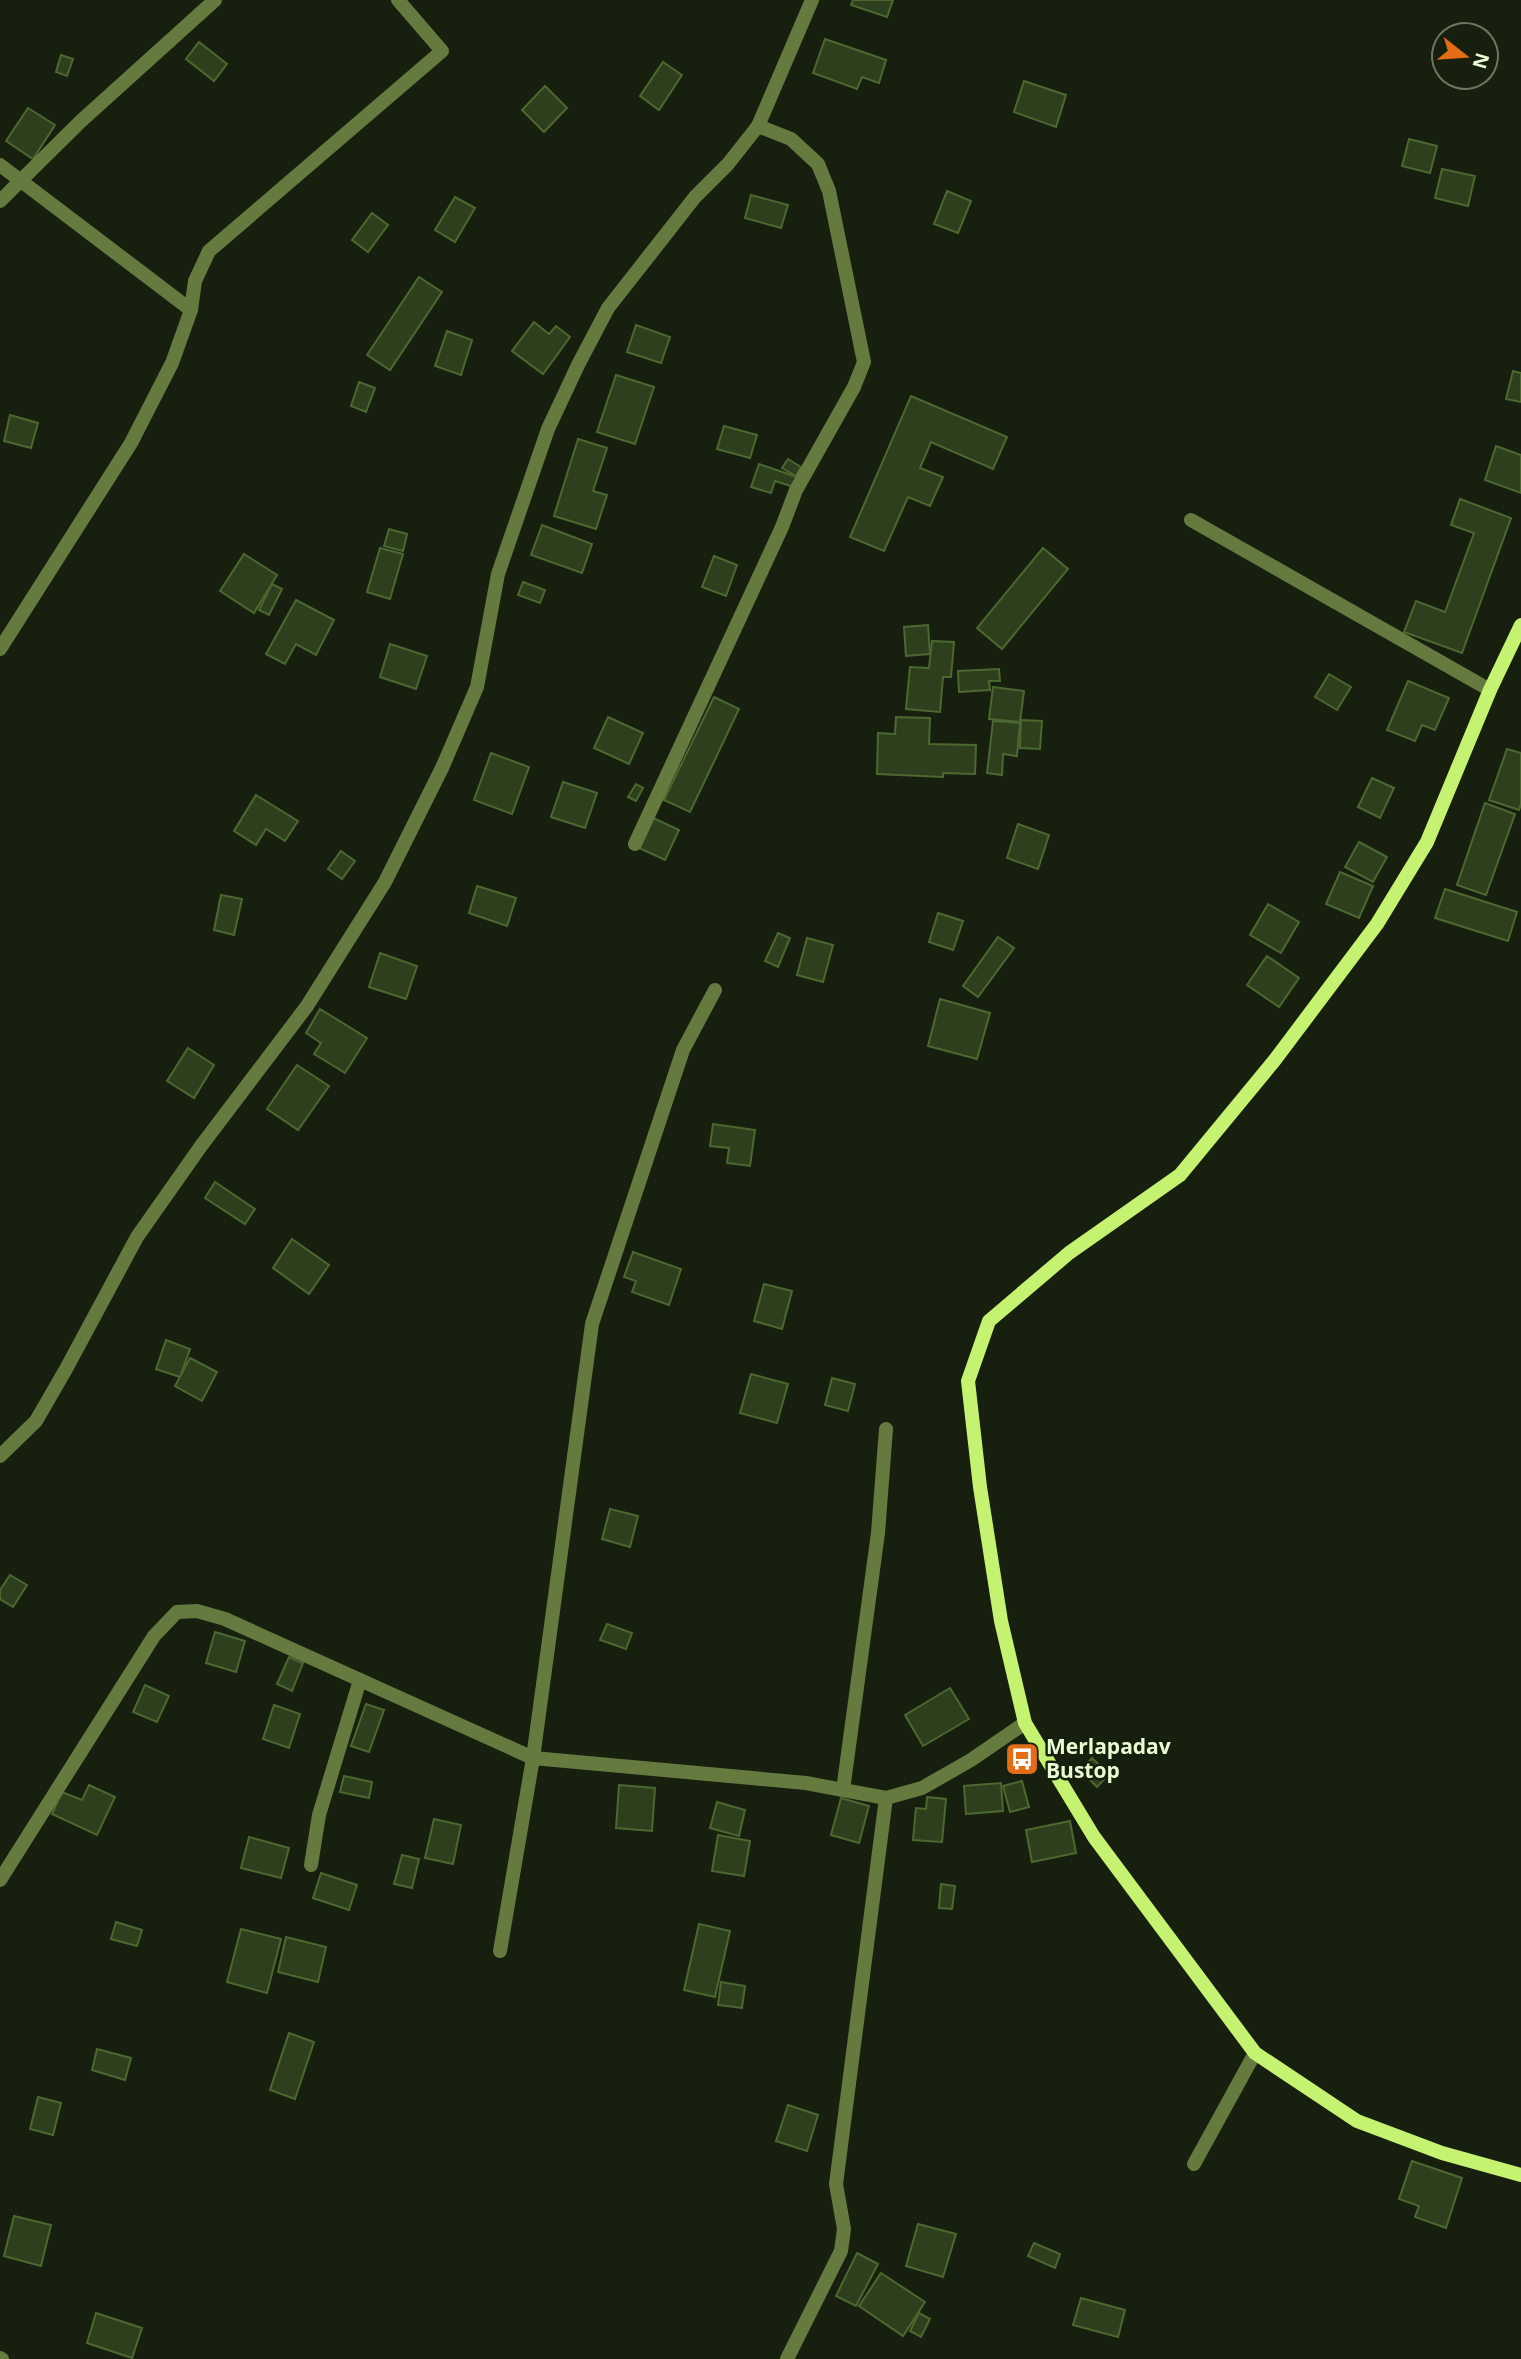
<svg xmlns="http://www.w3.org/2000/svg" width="1521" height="2359" viewBox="0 0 1521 2359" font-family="'Open Sans',sans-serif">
  <rect width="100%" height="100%" fill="#17200f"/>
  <!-- building -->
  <g fill="#2d3f1d" stroke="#4c6831" stroke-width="2">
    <polygon points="853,0 893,0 887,17 851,5"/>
    <polygon points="825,39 886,60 879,83 862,77 857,89 813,73"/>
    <polygon points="199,42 227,64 214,81 186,59"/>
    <polygon points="61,55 73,59 67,76 56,72"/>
    <polygon points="663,62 682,75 659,110 640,96"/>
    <polygon points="1024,81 1066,95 1056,127 1014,112"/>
    <polygon points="545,86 567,108 544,132 522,110"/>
    <polygon points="28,108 55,125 33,159 6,141"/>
    <polygon points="1409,139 1437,146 1430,173 1402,166"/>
    <polygon points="1442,169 1475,176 1468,206 1435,198"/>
    <polygon points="947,191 971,201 958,233 934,224"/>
    <polygon points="751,195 788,205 781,228 745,218"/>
    <polygon points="455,197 475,208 455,242 435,230"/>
    <polygon points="372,213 388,225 368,252 352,240"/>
    <polygon points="419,277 442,292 390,370 367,355"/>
    <polygon points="534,322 549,334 556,326 570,337 543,374 512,351"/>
    <polygon points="636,325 670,337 661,363 627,352"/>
    <polygon points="447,331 472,340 461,375 435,366"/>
    <polygon points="1513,371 1521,373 1521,402 1506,399"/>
    <polygon points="616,375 654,387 635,444 597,432"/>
    <polygon points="359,382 375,388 366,412 351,406"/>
    <polygon points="911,396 1007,437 993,469 931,442 920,468 943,477 930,506 908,497 884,551 850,537"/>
    <polygon points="10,415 38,423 31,448 4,441"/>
    <polygon points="724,426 757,435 750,458 717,449"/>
    <polygon points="578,439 607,448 593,491 607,495 596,529 554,516"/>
    <polygon points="1496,446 1521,455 1521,493 1485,480"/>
    <polygon points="788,459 801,467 796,476 782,468"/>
    <polygon points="759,464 797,477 794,487 775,481 771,493 751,487"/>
    <polygon points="1460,499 1511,518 1462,653 1404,632 1416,601 1445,612 1474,533 1451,525"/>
    <polygon points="542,525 592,544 582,573 531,555"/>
    <polygon points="389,529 407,534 403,551 384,546"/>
    <polygon points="380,548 403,554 390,599 367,592"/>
    <polygon points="1043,548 1068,569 1002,649 977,628"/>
    <polygon points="244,554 277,575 254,613 220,591"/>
    <polygon points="714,556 737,565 726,596 702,587"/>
    <polygon points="523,582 545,590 540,603 518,595"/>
    <polygon points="272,584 282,589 269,615 259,610"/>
    <polygon points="296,600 334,620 316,655 296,644 285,664 266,654"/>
    <polygon points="928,625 930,654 906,656 904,627"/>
    <polygon points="932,641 954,642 951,677 943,677 940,712 906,709 910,667 929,668"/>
    <polygon points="390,644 427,656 416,689 380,677"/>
    <polygon points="999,669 1000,681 989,681 990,690 959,692 958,671"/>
    <polygon points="1329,674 1351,687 1337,710 1315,697"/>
    <polygon points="1408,681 1449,698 1435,730 1422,725 1415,741 1387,730"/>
    <polygon points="993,687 1024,691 1020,722 989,719"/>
    <polygon points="714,697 739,709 690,812 664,800"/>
    <polygon points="608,717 643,733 629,764 594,748"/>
    <polygon points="896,717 930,718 929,744 976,745 975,774 943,773 943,777 877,774 878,733 895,734"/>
    <polygon points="1021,720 1042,721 1040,749 1020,748"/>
    <polygon points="993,721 1020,723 1017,756 1003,754 1002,775 987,773"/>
    <polygon points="1507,749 1521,753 1521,804 1519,810 1489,800"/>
    <polygon points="491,753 529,767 512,814 474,800"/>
    <polygon points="1372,778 1394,788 1380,818 1358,807"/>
    <polygon points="563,782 597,793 585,828 551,817"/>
    <polygon points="636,784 643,788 636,801 628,797"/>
    <polygon points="256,795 298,821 285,841 266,829 256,845 234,831"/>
    <polygon points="1485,803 1515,814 1486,895 1457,885"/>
    <polygon points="651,817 679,830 665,860 637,847"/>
    <polygon points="1018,824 1049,835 1038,869 1007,858"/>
    <polygon points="1359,842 1387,857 1373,882 1345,867"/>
    <polygon points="341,851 355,861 342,879 328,869"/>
    <polygon points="1340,872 1373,886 1359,918 1326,904"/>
    <polygon points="477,886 516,898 507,926 469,913"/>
    <polygon points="1445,889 1517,912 1508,941 1435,918"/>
    <polygon points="221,895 242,899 234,935 214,930"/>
    <polygon points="1268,904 1299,922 1281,953 1250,935"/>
    <polygon points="938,913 963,921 953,950 929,942"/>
    <polygon points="778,933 790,938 778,967 765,961"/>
    <polygon points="998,937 1014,948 978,997 963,986"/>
    <polygon points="807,938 833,945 823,982 797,975"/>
    <polygon points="380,953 417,966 406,999 369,987"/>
    <polygon points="1267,956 1299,978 1279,1007 1247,985"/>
    <polygon points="940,999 990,1013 977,1059 928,1046"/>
    <polygon points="320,1009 367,1038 345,1073 314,1054 321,1043 306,1033"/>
    <polygon points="188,1048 214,1065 194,1098 167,1081"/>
    <polygon points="297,1065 329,1086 298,1130 267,1109"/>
    <polygon points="713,1124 755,1130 750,1166 727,1163 729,1148 710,1146"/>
    <polygon points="215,1182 255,1209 245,1224 205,1198"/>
    <polygon points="292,1239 329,1265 309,1294 273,1268"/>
    <polygon points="633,1252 681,1269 669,1305 632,1292 636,1281 624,1277"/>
    <polygon points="764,1284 792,1291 782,1329 754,1321"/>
    <polygon points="166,1340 190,1349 180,1377 156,1369"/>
    <polygon points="190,1358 217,1372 202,1401 175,1386"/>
    <polygon points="751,1374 788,1384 777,1423 740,1413"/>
    <polygon points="832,1378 855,1384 848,1411 825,1405"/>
    <polygon points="610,1509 638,1516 630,1547 602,1539"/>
    <polygon points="10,1575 27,1585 13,1607 0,1599 0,1590"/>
    <polygon points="607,1624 632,1633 626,1649 600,1640"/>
    <polygon points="215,1632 245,1641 236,1672 206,1663"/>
    <polygon points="289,1657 303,1663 292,1691 277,1684"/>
    <polygon points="145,1685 169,1696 157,1722 133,1712"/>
    <polygon points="950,1688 969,1719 923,1746 905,1715"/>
    <polygon points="366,1704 384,1710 369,1752 351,1746"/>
    <polygon points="274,1705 300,1714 289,1748 263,1739"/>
    <polygon points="1092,1758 1109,1774 1097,1787 1081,1771"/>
    <polygon points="344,1776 372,1782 369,1798 340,1792"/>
    <polygon points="1022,1781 1029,1807 1010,1812 1003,1786"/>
    <polygon points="1001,1783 1003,1811 966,1814 964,1786"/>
    <polygon points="89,1785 115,1797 97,1835 52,1814 62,1792 82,1800"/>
    <polygon points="619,1785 655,1788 652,1831 616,1828"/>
    <polygon points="927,1797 946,1799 942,1842 913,1840 916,1808 926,1809"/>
    <polygon points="841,1798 869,1806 859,1843 831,1835"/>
    <polygon points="717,1802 745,1810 739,1836 710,1828"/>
    <polygon points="434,1819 461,1825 453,1864 425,1858"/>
    <polygon points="1070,1821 1076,1853 1032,1862 1026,1830"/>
    <polygon points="718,1835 750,1841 744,1876 712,1871"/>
    <polygon points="249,1837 289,1848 281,1878 241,1868"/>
    <polygon points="402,1855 419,1859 412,1888 394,1884"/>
    <polygon points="321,1873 357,1885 349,1910 313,1898"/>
    <polygon points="941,1884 955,1886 952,1909 939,1908"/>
    <polygon points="116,1922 142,1930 137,1946 111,1939"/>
    <polygon points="699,1924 730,1931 715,1997 684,1990"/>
    <polygon points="241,1929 281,1939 267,1993 227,1982"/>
    <polygon points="286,1937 326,1947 318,1982 278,1972"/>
    <polygon points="721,1982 745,1986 742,2008 718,2005"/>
    <polygon points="289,2033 314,2042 295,2099 270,2090"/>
    <polygon points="97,2049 131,2058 125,2080 92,2070"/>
    <polygon points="38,2097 61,2103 53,2135 30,2129"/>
    <polygon points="788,2105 818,2115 807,2151 776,2141"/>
    <polygon points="1412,2161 1462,2178 1446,2228 1415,2217 1419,2206 1399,2199"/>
    <polygon points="14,2216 51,2225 41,2266 4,2256"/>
    <polygon points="918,2224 956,2234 943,2277 906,2266"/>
    <polygon points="1034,2243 1060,2254 1055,2268 1028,2256"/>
    <polygon points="857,2253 878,2264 856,2306 836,2296"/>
    <polygon points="881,2273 925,2302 903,2336 859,2306"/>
    <polygon points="1081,2298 1125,2310 1118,2337 1073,2325"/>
    <polygon points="96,2313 142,2328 132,2358 87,2343"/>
    <polygon points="919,2313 930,2319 921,2337 910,2331"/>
  </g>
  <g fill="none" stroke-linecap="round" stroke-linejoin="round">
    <!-- minor -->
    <g stroke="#657a3e" stroke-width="14">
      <polyline points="0,165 191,310"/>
      <polyline points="0,201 81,121 215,0"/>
      <polyline points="1191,520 1490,690"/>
      <polyline points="0,649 131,443 172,363 191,310 195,281 209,251 442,51 398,0"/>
      <polyline points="635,844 782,527 796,490 854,387 864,362 829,191 818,164 791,139 758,126"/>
      <polyline points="0,1456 36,1421 66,1369 137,1237 201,1146 307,1006 385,882 442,768 477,687 498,574 548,429 578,365 608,308 695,197 728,164 758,126 812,0"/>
      <polyline points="843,1790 878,1533 886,1429"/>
      <polyline points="311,1865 319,1815 360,1680"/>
      <polyline points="0,1880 154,1636 177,1612 197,1611 225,1619 533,1758 806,1783 886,1798 922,1788 971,1760 1025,1723"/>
      <polyline points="500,1951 533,1758 592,1324 683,1050 715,990"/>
      <polyline points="1194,2164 1255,2053"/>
      <polyline points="0,2358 2,2359"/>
      <polyline points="787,2359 841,2251 844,2229 836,2184 886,1798"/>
    </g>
    <!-- secondary -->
    <polyline stroke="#c6f272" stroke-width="14" points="1521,625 1490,690 1427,842 1377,924 1274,1061 1180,1175 1069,1253 989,1321 968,1381 980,1487 1001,1621 1025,1723 1094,1837 1255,2053 1357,2121 1442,2153 1521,2175"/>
  </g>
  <!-- icons -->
  <defs>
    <g id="bus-square" transform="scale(1.75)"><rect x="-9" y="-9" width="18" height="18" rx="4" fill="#e36c15" stroke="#17200f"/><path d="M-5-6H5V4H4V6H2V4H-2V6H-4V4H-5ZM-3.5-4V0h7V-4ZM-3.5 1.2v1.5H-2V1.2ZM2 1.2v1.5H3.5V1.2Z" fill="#fff"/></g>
  </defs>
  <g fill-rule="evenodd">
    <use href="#bus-square" x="1022" y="1759"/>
  </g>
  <g text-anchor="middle" stroke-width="5" stroke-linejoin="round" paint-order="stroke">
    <!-- poi labels -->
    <g font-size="21" font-weight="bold" fill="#e9fbd2" stroke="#17200f" text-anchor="start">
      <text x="1046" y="1754">Merlapadav<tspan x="1046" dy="24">Bustop</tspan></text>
    </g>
  </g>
  <!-- north arrow -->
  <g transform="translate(1465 56) rotate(107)"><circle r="33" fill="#17200f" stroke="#6b785d" stroke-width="2"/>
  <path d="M0-5L12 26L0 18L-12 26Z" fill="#e36c15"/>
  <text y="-10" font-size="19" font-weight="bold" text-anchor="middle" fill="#e9fbd2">N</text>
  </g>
</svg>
